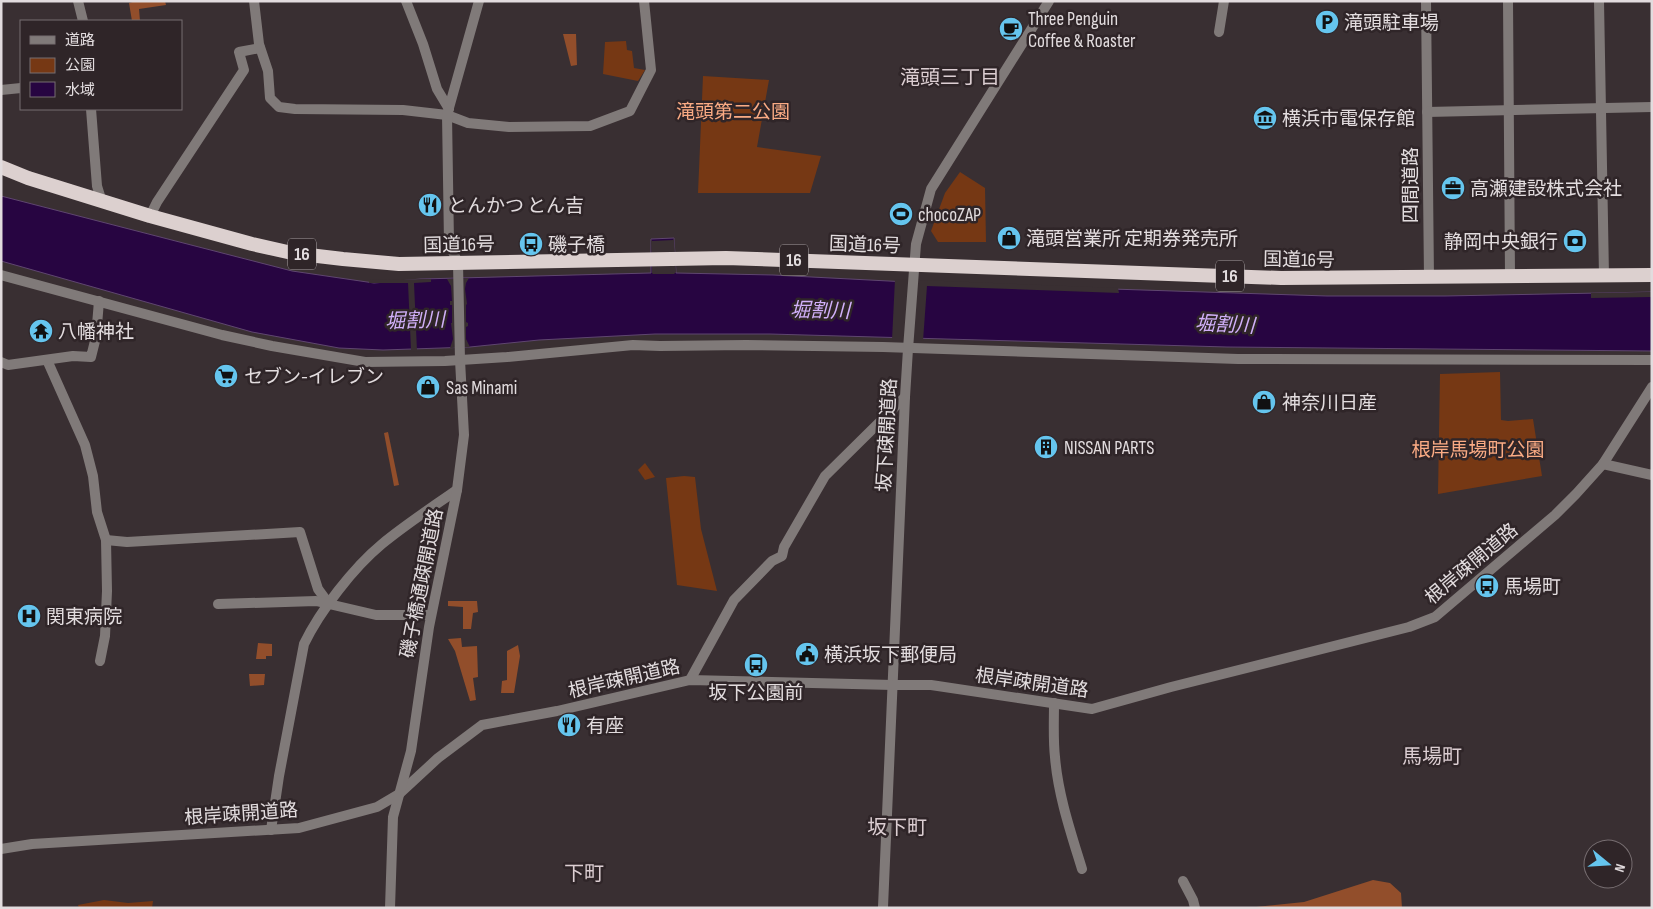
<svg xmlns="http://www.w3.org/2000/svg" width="1653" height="909" viewBox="0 0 1653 909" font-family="'Sofia Sans Condensed','Noto Sans JP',sans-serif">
  <rect width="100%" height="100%" fill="#392f32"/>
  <!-- green -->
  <g fill="#763814">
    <polygon points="626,41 627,50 632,51 634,68 645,70 638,81 603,74 605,42"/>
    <polygon points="703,76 769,80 757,147 821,156 810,193 698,193"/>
    <polygon points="960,172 985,188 986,242 938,242 931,231 945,193"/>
    <polygon points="1500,372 1501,420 1508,421 1533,419 1542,476 1438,494 1440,374"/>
    <polygon points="645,463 655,477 645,480 638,470"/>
    <polygon points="684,476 695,477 701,529 717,591 677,585 666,478"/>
    <polygon points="104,900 128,903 153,901 152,908 79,908 78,905"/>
  </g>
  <!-- forest -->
  <g fill="#924e2b">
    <polygon points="136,1 165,1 166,5 139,9 140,21 132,21 129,3"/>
    <polygon points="563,34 576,34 577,65 571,66"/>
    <polygon points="388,432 399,485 394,486 384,433"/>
    <polygon points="448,601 477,601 478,612 473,613 471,629 463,629 463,607 448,606"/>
    <polygon points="461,638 462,647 477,646 478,677 473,678 476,700 470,701 455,651 448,639"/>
    <polygon points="258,643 272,644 272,656 266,656 266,659 256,659"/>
    <polygon points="518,645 520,656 514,693 501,693 502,681 507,680 507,651"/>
    <polygon points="249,674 265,674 264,685 250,686"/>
    <polygon points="1373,880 1390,883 1401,893 1402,908 1247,908 1304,902"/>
  </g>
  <!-- water -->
  <polygon fill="#270541" stroke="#5f4670" points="1,196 292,271 374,283 421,279 651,273 651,239 674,238 676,273 773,275 927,283 1327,296 1445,296 1652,292 1652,351 1227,347 770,334 655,334 539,340 470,347 383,350 339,348 252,332 1,261"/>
  <!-- pier -->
  <g fill="#392f32">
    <polygon points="674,238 676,272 674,274 653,274 652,273 651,239 652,241 673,240"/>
    <polygon points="469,278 466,283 465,289 467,304 466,305 466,322 468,323 468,326 466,327 466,339 470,347 450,348 453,339 451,323 452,323 452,305 450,305 450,301 452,301 451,286 447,279"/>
    <polygon points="431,279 431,282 414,283 417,351 437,350 437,351 409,352 411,350 408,283 369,283 369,280"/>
    <polygon points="895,279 1118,288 1119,293 927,286 923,341 892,340"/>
    <polygon points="1652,292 1652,297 1591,298 1591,293"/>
  </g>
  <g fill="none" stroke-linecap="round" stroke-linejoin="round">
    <!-- minor -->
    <g stroke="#807a79" stroke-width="10">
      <polyline points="78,1 83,21"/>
      <polyline points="254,1 259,44 268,71 270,98 279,107 295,109 403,110 447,115 468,123 509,127 590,126 630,111 651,70 644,1"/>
      <polyline points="406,1 423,44 437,89 449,109"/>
      <polyline points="1426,1 1429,278"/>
      <polyline points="1508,1 1510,276"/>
      <polyline points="1599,1 1604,276"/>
      <polyline points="1219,32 1224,1"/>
      <polyline points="1,90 21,88"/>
      <polyline points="91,109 97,186 101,199"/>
      <polyline points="1427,112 1652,107"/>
      <polyline points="150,216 157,202 244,70 239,52 260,48"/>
      <polyline points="458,263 449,243 447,115 479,1"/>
      <polyline points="47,360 85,445 93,476 97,512 106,540 107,591 105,636 100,661"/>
      <polyline points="1,362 8,365 73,356 91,357 96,337 99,301"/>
      <polyline points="1603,464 1652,475"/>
      <polyline points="106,540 127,542 300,532 318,589 329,604"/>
      <polyline points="218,604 316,601 376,615 431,615"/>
      <polyline points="690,680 734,600 772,561 782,556 784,547 825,476 905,397"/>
      <path d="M1054 703C1054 721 1053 740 1055 757 1058 795 1071 833 1082 869"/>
      <path d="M271 830 279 776 304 644C320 611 353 568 382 544 405 525 432 507 457 490"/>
      <polyline points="1,849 32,844 299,828 377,807 399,794 438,758 482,725 557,711 690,680 893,685"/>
      <polyline points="1183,881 1193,900 1195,908"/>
      <polyline points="883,907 905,397 908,349"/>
      <polyline points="390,908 393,817 411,751 429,627 457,490 464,435 460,360"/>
    </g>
    <!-- tertiary -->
    <g stroke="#807a79" stroke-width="10">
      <polyline points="458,263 460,360"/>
      <polyline points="1,275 222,335 272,346 365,362 445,361 507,357 633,345 660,346 746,345 883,347 1238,359 1652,360"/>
      <polyline points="908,349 916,244 931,189 1049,1"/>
      <polyline points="893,685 931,685 1092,709 1171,687 1409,627 1435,617 1555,515 1576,494 1603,464 1652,387"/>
    </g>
    <!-- trunk -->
    <polyline stroke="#dcd0cf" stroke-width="14" points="1,167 28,178 150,216 252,244 292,253 343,259 399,264 726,258 1281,278 1652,275"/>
  </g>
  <!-- icons -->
  <defs>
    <g id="parking-disc" transform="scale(1.25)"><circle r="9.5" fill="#65c5ee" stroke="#2f2528"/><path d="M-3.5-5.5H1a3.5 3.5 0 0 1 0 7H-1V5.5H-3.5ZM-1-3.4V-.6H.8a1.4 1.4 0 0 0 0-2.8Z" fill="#111"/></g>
    <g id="cafe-disc" transform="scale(1.25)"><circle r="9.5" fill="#65c5ee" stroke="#2f2528"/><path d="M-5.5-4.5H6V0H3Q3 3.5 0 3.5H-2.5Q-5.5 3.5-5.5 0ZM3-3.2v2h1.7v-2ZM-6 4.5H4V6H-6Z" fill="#111"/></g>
    <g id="museum-disc" transform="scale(1.25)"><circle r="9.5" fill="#65c5ee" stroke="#2f2528"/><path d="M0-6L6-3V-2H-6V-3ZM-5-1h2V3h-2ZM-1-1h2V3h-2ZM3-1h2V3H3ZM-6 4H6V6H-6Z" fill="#111"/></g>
    <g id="office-disc" transform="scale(1.25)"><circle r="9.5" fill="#65c5ee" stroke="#2f2528"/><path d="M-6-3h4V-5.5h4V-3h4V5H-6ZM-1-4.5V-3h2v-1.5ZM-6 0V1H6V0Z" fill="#111"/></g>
    <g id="restaurant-disc" transform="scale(1.25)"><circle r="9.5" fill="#65c5ee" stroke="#2f2528"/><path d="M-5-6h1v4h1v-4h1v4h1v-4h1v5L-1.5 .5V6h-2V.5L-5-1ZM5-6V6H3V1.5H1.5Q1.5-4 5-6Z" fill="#111"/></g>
    <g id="stadium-disc" transform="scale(1.25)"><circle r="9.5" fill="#65c5ee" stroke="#2f2528"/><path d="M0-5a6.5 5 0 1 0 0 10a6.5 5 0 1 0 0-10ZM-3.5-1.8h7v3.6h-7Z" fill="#111"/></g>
    <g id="shop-disc" transform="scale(1.25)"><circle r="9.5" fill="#65c5ee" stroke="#2f2528"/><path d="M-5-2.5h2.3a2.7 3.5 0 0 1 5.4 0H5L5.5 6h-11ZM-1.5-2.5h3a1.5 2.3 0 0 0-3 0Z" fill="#111"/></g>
    <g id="bank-disc" transform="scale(1.25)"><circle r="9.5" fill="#65c5ee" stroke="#2f2528"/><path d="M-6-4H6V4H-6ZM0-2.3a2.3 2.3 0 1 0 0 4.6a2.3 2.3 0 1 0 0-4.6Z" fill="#111"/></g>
    <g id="bus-disc" transform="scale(1.25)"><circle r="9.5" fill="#65c5ee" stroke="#2f2528"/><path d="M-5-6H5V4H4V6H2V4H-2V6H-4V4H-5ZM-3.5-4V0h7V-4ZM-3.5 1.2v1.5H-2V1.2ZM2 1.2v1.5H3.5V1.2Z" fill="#111"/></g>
    <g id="temple-disc" transform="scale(1.25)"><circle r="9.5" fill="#65c5ee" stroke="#2f2528"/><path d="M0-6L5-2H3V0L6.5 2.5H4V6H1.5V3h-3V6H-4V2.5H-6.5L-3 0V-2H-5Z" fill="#111"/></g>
    <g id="supermarket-disc" transform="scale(1.25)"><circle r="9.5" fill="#65c5ee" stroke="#2f2528"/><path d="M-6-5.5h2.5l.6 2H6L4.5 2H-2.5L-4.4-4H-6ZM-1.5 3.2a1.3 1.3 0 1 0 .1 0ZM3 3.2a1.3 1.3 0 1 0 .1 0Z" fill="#111"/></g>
    <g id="building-disc" transform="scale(1.25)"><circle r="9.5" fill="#65c5ee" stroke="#2f2528"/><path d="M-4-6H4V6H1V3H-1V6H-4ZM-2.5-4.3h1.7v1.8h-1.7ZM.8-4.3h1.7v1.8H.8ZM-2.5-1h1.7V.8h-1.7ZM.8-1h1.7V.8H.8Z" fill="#111"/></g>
    <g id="hospital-disc" transform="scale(1.25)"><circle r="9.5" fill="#65c5ee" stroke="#2f2528"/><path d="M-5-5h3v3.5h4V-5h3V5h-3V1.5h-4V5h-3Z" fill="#111"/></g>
    <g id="civic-disc" transform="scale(1.25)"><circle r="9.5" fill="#65c5ee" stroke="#2f2528"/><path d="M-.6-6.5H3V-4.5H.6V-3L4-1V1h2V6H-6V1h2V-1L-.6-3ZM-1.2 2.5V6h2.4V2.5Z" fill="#111"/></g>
  </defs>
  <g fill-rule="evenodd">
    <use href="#parking-disc" x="1327" y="22"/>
    <use href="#cafe-disc" x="1011" y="29"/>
    <use href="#museum-disc" x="1265" y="118"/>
    <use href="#office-disc" x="1453" y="188"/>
    <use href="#restaurant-disc" x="430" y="205"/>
    <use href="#stadium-disc" x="901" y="214"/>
    <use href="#shop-disc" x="1009" y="238"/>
    <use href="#bank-disc" x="1575" y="241"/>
    <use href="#bus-disc" x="531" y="244"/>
    <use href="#temple-disc" x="41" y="331"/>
    <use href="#supermarket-disc" x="226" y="376"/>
    <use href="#shop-disc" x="428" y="387"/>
    <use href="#shop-disc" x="1264" y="402"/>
    <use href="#building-disc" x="1046" y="447"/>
    <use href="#bus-disc" x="1487" y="586"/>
    <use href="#hospital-disc" x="29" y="616"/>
    <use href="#civic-disc" x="807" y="654"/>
    <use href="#bus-disc" x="756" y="665"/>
    <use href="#restaurant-disc" x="569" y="725"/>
  </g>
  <g text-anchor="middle" stroke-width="5" stroke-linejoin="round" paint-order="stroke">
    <!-- shield labels -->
    <g fill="#2f2528" stroke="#aca5a7" stroke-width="1">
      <rect x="288" y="238.5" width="28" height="31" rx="4"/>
      <rect x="780" y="244.5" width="28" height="31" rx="4"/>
      <rect x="1216" y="260.5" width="28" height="31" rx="4"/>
    </g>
    <g font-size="18" font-weight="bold" fill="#e2dcde">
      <text x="302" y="260">16</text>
      <text x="794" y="266">16</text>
      <text x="1230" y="282">16</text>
    </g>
    <!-- poi labels -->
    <g font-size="19" fill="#e2dcde" stroke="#2f2528" text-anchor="start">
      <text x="1028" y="25">Three Penguin<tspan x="1028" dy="22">Coffee &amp; Roaster</tspan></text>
      <text x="1344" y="29">滝頭駐車場</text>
      <text x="1282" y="125">横浜市電保存館</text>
      <text x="1470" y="195">高瀬建設株式会社</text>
      <text x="448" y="212">とんかつ とん吉</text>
      <text x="918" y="221">chocoZAP</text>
      <text x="1026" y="245">滝頭営業所 定期券発売所</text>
      <text x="1558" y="248" text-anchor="end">静岡中央銀行</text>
      <text x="548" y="251">磯子橋</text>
      <text x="58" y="338">八幡神社</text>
      <text x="244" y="383">セブン-イレブン</text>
      <text x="446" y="394">Sas Minami</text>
      <text x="1282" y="409">神奈川日産</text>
      <text x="1064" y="454">NISSAN PARTS</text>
      <text x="1504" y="593">馬場町</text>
      <text x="46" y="623">関東病院</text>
      <text x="824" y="661">横浜坂下郵便局</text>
      <text x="756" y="699" text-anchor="middle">坂下公園前</text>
      <text x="586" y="732">有座</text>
    </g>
    <!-- park labels -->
    <g font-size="19" fill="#faab84" stroke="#2f2528">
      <text x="733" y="118">滝頭第二公園</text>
      <text x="1478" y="456">根岸馬場町公園</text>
    </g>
    <!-- street labels -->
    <g font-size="19" fill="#e2dcde" stroke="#2f2528">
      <text transform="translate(1410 185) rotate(-90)" y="7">四間道路</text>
      <text transform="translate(459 244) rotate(-1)" y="7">国道16号</text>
      <text transform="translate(865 244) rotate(2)" y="7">国道16号</text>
      <text transform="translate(1299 259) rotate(1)" y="7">国道16号</text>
      <text transform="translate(886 435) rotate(-87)" y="7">坂下疎開道路</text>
      <text transform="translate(1471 563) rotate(-40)" y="7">根岸疎開道路</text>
      <text transform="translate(421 583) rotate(-79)" y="7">磯子橋通疎開道路</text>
      <text transform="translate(624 678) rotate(-13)" y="7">根岸疎開道路</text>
      <text transform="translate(1032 682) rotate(8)" y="7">根岸疎開道路</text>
      <text transform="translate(241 813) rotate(-4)" y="7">根岸疎開道路</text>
    </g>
    <!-- neighbourhood labels -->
    <g font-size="20" fill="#dcced2" stroke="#2f2528">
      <text x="950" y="84">滝頭三丁目</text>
      <text x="1432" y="763">馬場町</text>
      <text x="897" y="834">坂下町</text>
      <text x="584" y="880">下町</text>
    </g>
    <!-- water labels -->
    <g font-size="20" font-style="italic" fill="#d1b0f9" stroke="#2f2528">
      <text transform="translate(820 310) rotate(1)" y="7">堀割川</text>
      <text transform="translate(415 320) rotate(-2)" y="7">堀割川</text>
      <text transform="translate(1225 324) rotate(3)" y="7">堀割川</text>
    </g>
  </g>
  <!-- border -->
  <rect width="1653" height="909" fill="none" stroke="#e2dcde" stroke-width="5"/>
  <!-- legend -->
  <rect x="20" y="20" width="162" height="90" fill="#2f2528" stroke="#776e71"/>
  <rect x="30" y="36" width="25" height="8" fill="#807a79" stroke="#776e71"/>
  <text x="65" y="45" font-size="15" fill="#e2dcde">道路</text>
  <rect x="30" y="58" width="25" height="15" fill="#763814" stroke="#776e71"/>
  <text x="65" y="70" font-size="15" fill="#e2dcde">公園</text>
  <rect x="30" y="82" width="25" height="15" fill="#270541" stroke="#776e71"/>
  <text x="65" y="95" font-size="15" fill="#e2dcde">水域</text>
  <!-- north arrow -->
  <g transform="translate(1608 864) rotate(108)"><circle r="24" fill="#2f2528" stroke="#776e71"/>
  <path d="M0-4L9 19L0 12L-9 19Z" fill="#65c5ee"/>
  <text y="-8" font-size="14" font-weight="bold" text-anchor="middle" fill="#e2dcde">N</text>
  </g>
</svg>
